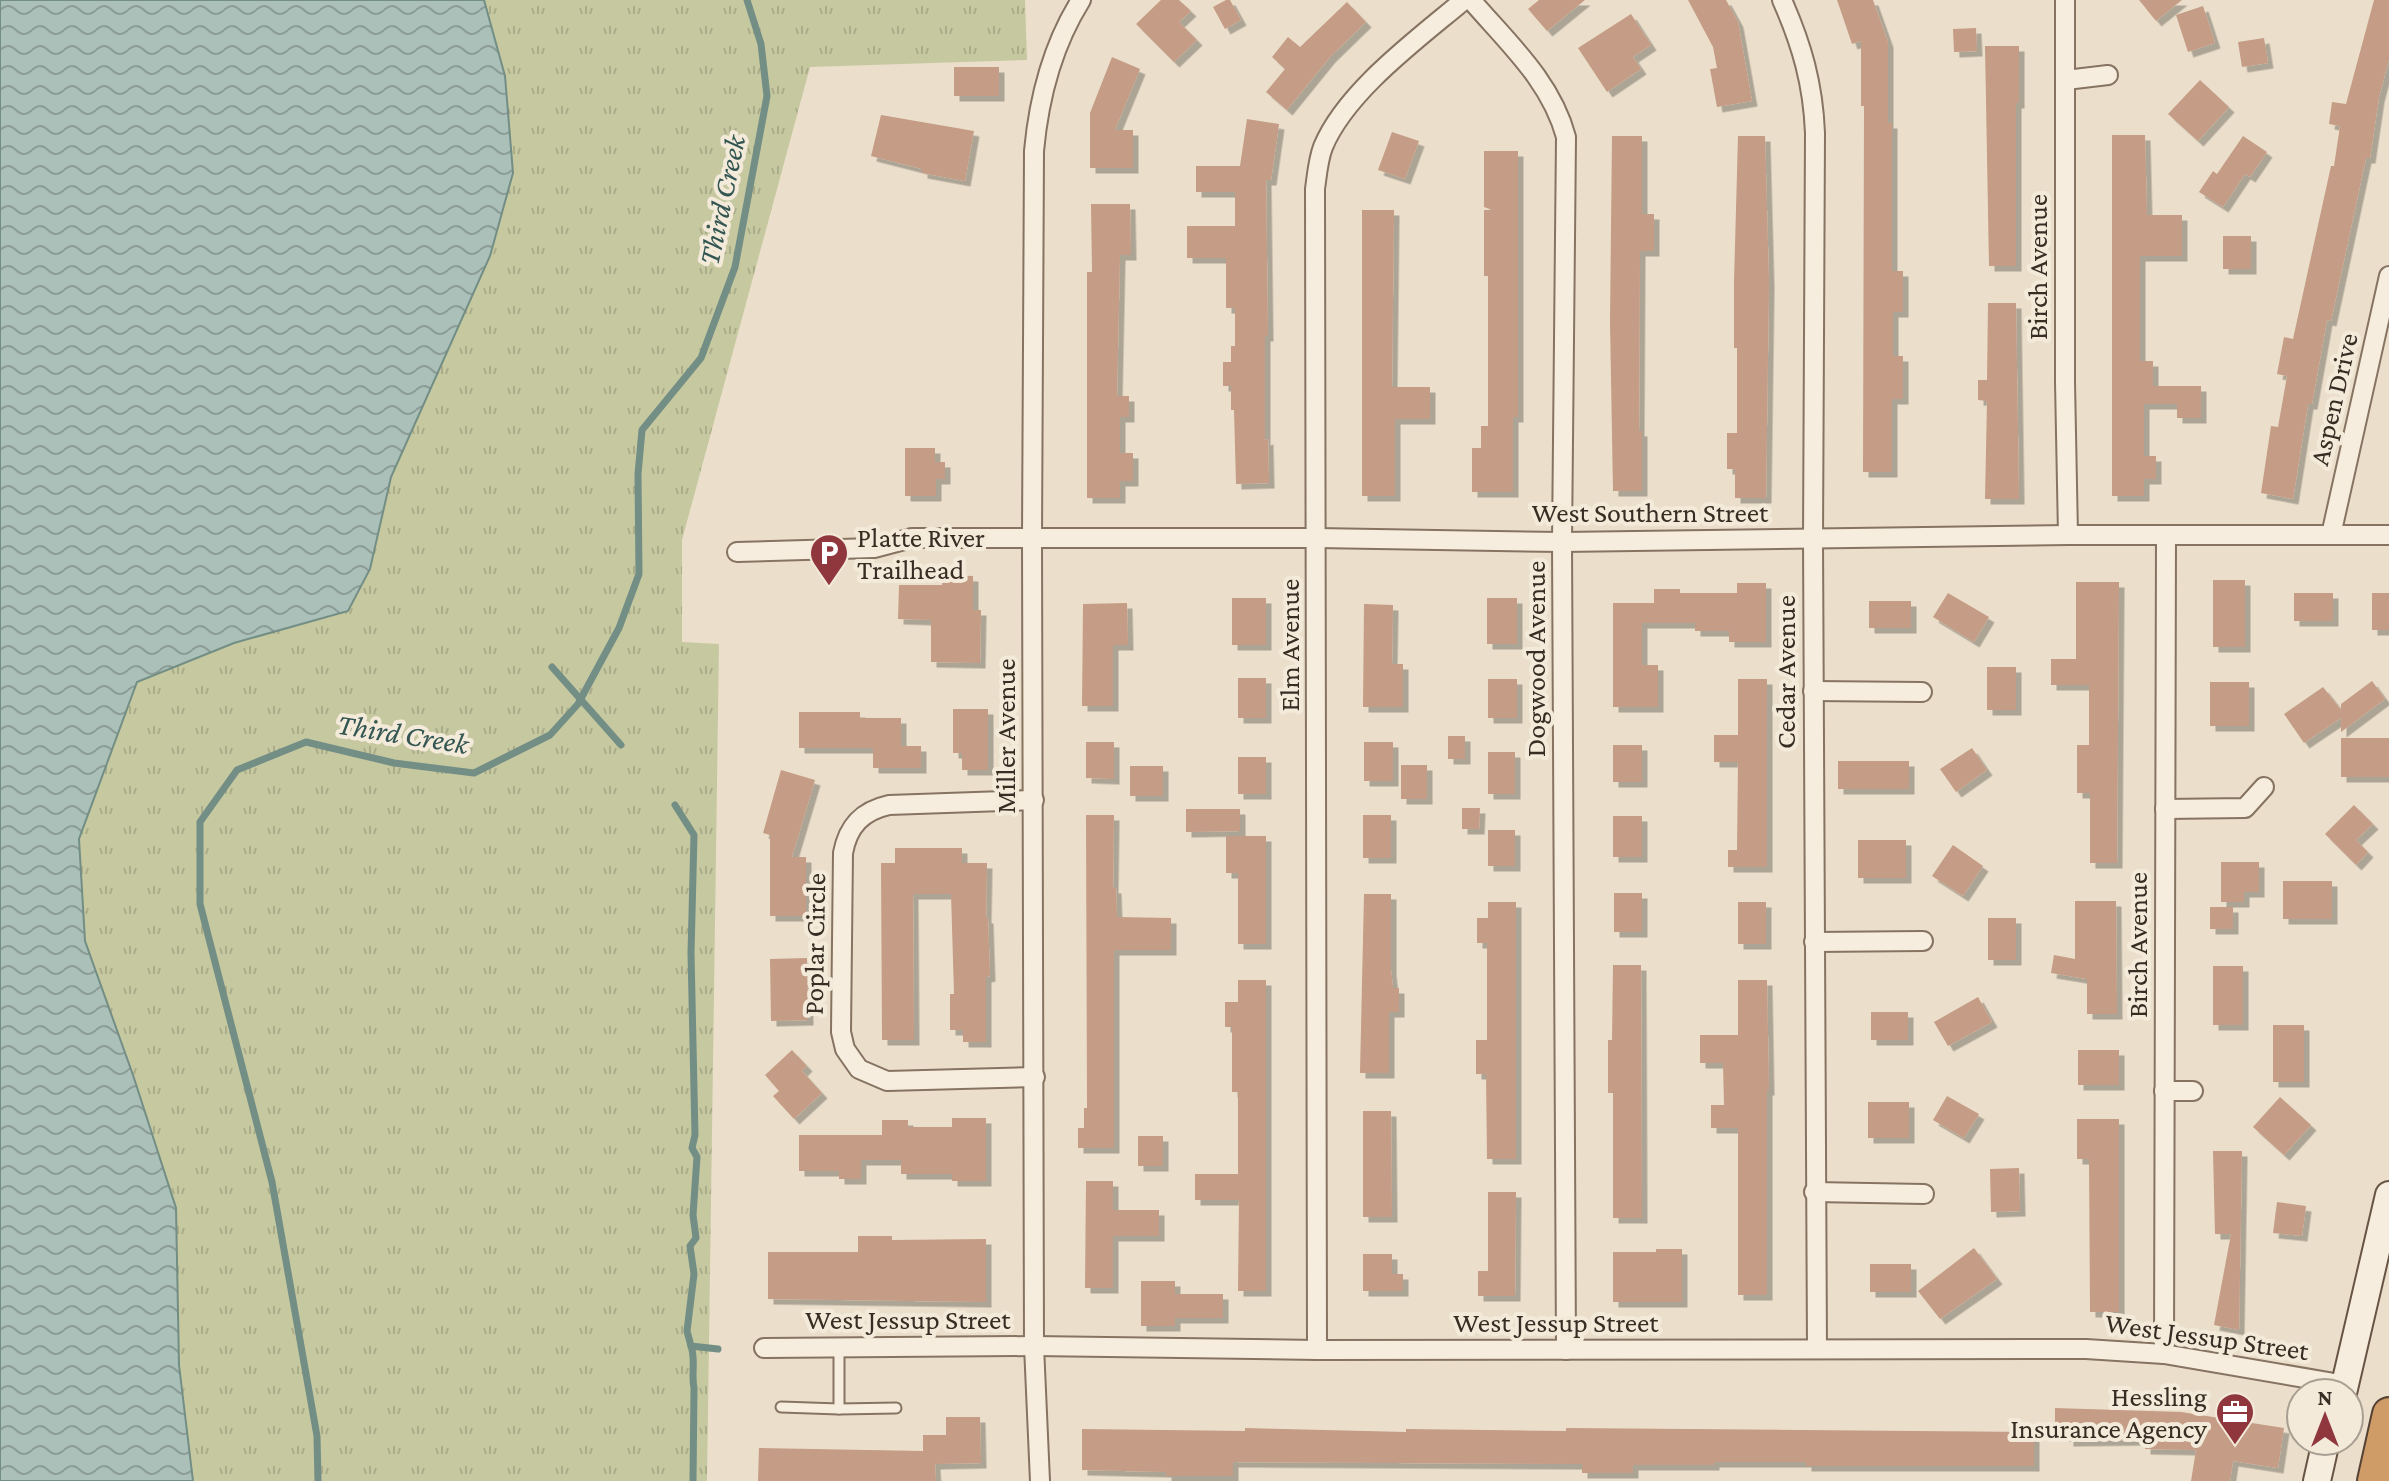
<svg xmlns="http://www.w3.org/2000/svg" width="2389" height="1481" viewBox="0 0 2389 1481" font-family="'Crimson Pro',serif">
  <defs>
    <pattern id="grass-tufts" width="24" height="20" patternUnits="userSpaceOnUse" patternTransform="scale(2)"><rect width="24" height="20" fill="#c6c8a0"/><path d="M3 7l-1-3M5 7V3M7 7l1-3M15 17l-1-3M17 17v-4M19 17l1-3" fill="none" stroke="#abac8a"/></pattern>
    <pattern id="water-waves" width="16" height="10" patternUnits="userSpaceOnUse" patternTransform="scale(2)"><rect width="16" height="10" fill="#abc0b9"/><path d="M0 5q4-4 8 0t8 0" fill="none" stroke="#8c9c96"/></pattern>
    <filter id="shadow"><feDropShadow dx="5.5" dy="5.5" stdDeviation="0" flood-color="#0004"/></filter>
  </defs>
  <rect width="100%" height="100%" fill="#ebdfcb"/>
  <!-- grass -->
  <polygon fill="url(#grass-tufts)" points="484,0 1025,0 1027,60 810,67 682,540 682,642 719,644 707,1481 193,1481 179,1365 176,1208 133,1075 85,941 79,839 136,682 233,643 347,611 370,569 391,477 490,256 505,76"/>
  <!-- water -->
  <polygon fill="url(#water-waves)" stroke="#728e85" stroke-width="2" points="0,0 484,0 505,76 513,173 490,256 391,477 370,569 348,611 234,643 137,682 79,839 85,941 133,1075 176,1208 179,1365 193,1481 0,1481"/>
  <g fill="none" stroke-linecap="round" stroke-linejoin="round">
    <!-- stream -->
    <g stroke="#728e85" stroke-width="7">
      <polyline points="552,667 621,745"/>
      <polyline points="675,805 694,835 691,953 695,1135 692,1148 697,1157 693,1215 696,1238 690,1246 694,1274 687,1331 691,1346 718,1349"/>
      <path d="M691 1346C696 1360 691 1374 694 1388L693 1481"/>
      <polyline points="318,1481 317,1436 272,1182 200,904 200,822 237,770 306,742 394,763 474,773 550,735 578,704 619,628 639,574 638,474 642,430 701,358 735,267 767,96 761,44 747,0"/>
    </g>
  </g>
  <!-- building -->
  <g fill="#c59c85" filter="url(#shadow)">
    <polygon points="1161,0 1179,0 1191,11 1179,22 1197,40 1174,62 1136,24"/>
    <polygon points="1226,0 1230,0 1241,20 1225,29 1213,7"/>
    <polygon points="1539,0 1585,0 1547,31 1528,9"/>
    <polygon points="1688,0 1726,0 1738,22 1752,101 1717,107 1710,69 1717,68 1713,47"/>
    <polygon points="1837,0 1873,0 1888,42 1888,123 1892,123 1892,271 1903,271 1903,312 1893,312 1893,356 1903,356 1903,399 1892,399 1892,472 1863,472 1864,106 1861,106 1861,41 1852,44"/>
    <polygon points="2139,0 2182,0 2156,21"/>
    <polygon points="2374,0 2389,0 2389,59 2379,97 2370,158 2366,158 2331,321 2327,320 2312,404 2308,404 2293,499 2261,493 2271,426 2278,427 2287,376 2277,374 2284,337 2293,339 2331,166 2334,166 2340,126 2329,124 2332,102 2346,104"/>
    <polygon points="1347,2 1366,22 1330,57 1287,110 1266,92 1285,69 1272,57 1288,37 1300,47"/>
    <polygon points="2203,6 2215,43 2188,52 2176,15"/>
    <polygon points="1631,14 1651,45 1633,57 1641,69 1607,92 1578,48"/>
    <polygon points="1976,28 1977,51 1954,52 1953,29"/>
    <polygon points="2264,38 2268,63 2242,67 2238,42"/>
    <polygon points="1985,46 2019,46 2019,103 2016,103 2016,266 1989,266"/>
    <polygon points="1112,57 1140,69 1115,130 1133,130 1133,168 1090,168 1090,113"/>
    <rect x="954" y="67" width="45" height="29"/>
    <polygon points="2200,80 2229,107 2198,141 2168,114"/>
    <polygon points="881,115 974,131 965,181 922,173 922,169 871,156"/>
    <polygon points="1247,119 1279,124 1271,180 1266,180 1268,336 1265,336 1265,440 1268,439 1269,483 1236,484 1234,410 1231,410 1231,386 1223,386 1223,362 1231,362 1231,346 1235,346 1235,308 1226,308 1226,258 1187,258 1187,226 1235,226 1235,192 1196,192 1196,166 1240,166"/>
    <polygon points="1392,132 1419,141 1405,179 1378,170"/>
    <polygon points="2112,135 2145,135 2147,215 2182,215 2182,256 2140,256 2140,361 2153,361 2153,386 2201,386 2201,418 2177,418 2177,404 2144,404 2144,456 2156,456 2156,479 2144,479 2144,496 2112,496"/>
    <polygon points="1612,136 1642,136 1642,214 1654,214 1654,251 1640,251 1639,431 1642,431 1642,491 1613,491 1610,322"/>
    <polygon points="1738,136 1765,136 1769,282 1766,498 1735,498 1735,469 1727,469 1727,433 1737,433 1737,348 1734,348 1734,282"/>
    <polygon points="2243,136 2267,152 2250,177 2245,174 2223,207 2199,192 2213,171 2217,174"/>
    <polygon points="1484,151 1518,151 1518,417 1513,417 1513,492 1472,492 1472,448 1481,448 1481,426 1488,426 1488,276 1484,276 1484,210 1492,210 1484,207"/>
    <polygon points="1091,204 1130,204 1131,255 1120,255 1117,396 1129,396 1129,417 1120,417 1120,453 1133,453 1133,481 1120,481 1120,498 1087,498 1087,272 1092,272"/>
    <polygon points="1362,210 1394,210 1392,387 1430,387 1430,419 1395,419 1395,496 1362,496"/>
    <rect x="2223" y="236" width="28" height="33"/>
    <polygon points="1988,303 2016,303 2019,499 1985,499 1987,401 1978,400 1978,380 1987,380"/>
    <polygon points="905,448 935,448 935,462 945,462 945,479 936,479 936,496 905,496"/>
    <polygon points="943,575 973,576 973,610 981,610 980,663 931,662 931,620 898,619 899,585 942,585"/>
    <rect x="2213" y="580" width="32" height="67"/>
    <polygon points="2076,582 2119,582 2117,863 2090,863 2090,793 2077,793 2077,745 2089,745 2089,685 2051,685 2051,659 2076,659"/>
    <polygon points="1737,583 1766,583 1766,642 1729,642 1729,631 1695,631 1695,623 1642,623 1642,665 1658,665 1658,707 1613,707 1613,603 1654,603 1654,589 1680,589 1680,593 1737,593"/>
    <polygon points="1948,593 1989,617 1974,642 1933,617"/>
    <rect x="2294" y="593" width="39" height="28"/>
    <rect x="2372" y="593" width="17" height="37"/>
    <rect x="1232" y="598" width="34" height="47"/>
    <rect x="1487" y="598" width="30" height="46"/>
    <rect x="1869" y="601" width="42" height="27"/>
    <polygon points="1127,603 1128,645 1113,645 1113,706 1082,706 1083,604"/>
    <polygon points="1364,604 1393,605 1392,664 1403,664 1403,707 1363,707"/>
    <rect x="1987" y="667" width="29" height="43"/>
    <rect x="1238" y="678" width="28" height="40"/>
    <rect x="1488" y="679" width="29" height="39"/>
    <polygon points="1738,679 1767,679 1767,867 1728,867 1728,850 1737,850 1738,762 1714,762 1714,735 1738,735"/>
    <polygon points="2372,681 2385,699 2341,732 2341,718 2304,743 2284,714 2323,687 2341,710 2341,704"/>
    <rect x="2210" y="682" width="39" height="44"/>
    <polygon points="953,709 988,709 988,770 962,770 962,753 953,753"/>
    <polygon points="799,712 860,712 860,718 901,718 901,746 921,746 921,768 873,768 873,748 799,748"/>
    <rect x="1448" y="736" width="17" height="23"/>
    <rect x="2341" y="738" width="48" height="39"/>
    <polygon points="1086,742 1114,742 1114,779 1086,778"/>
    <rect x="1364" y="742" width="29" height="39"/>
    <rect x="1613" y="745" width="29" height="37"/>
    <polygon points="1972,748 1987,770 1956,792 1940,769"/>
    <rect x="1488" y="752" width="27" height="42"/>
    <rect x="1238" y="757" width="28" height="37"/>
    <rect x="1838" y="761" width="71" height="28"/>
    <rect x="1401" y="765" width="26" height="34"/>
    <rect x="1130" y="766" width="33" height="30"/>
    <polygon points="781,770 815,780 792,857 806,857 806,916 770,916 770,835 763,833"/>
    <polygon points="2354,805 2373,824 2356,840 2368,852 2356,865 2325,834"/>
    <polygon points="1462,808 1480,808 1479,829 1462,829"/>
    <polygon points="1186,809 1240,809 1240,831 1186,832"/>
    <polygon points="1086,815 1114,815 1113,888 1116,888 1117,917 1171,918 1171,950 1114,950 1114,1148 1078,1148 1078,1128 1084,1128 1084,1108 1087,1108"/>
    <rect x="1363" y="815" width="28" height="43"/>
    <rect x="1613" y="816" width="29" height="41"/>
    <rect x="1488" y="830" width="27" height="36"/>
    <polygon points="1226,836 1266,836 1266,944 1238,944 1238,873 1226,873"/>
    <rect x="1858" y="840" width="48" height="38"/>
    <polygon points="1953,845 1983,866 1963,896 1932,876"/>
    <polygon points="895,848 962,848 962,863 987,863 986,918 988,918 990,976 986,977 986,1042 963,1042 963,1030 950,1030 950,994 954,994 951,894 913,894 914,1040 882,1040 881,863 895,863"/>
    <polygon points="2221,862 2259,862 2259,892 2244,892 2244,902 2221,902"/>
    <rect x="2283" y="881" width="49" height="38"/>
    <rect x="1614" y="893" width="28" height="39"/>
    <polygon points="1364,894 1391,894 1391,970 1393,988 1399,988 1399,1012 1389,1012 1389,1073 1360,1073"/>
    <polygon points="2075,901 2116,901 2117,1014 2087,1014 2087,979 2051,973 2054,955 2075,959"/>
    <polygon points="1488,902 1516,902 1516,1159 1487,1159 1486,1074 1476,1074 1476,1040 1487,1040 1487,943 1477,943 1477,918 1488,918"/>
    <rect x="1738" y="902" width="28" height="42"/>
    <rect x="2210" y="907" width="23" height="22"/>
    <rect x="1988" y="918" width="28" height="42"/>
    <polygon points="807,958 808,1020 771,1021 770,959"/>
    <polygon points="1613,965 1641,965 1642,1218 1613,1218 1613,1093 1608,1093 1608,1040 1612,1040"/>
    <rect x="2213" y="966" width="30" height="59"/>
    <polygon points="1238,980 1266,980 1266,1291 1238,1291 1239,1200 1195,1200 1195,1174 1238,1174 1238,1092 1232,1092 1232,1027 1225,1027 1225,1002 1238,1002"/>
    <polygon points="1738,980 1767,980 1769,1090 1767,1090 1767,1295 1738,1295 1738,1128 1711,1128 1711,1105 1724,1105 1723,1063 1700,1063 1700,1035 1738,1035"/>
    <polygon points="1978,997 1992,1022 1948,1046 1934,1022"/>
    <rect x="1871" y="1012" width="37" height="28"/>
    <rect x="2273" y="1025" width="31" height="57"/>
    <polygon points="792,1050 807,1066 802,1071 822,1093 794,1119 773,1096 779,1091 765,1075"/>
    <rect x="2078" y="1050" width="41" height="35"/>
    <polygon points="1947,1096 1979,1114 1964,1138 1933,1120"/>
    <polygon points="2280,1097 2311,1125 2284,1155 2253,1127"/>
    <rect x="1868" y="1102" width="41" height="36"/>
    <polygon points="1363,1111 1391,1111 1392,1217 1363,1217"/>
    <polygon points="952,1118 986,1118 986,1181 952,1181 952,1174 901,1174 901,1160 861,1160 861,1179 839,1179 839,1171 799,1171 799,1135 882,1135 882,1120 908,1120 908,1127 952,1127"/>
    <polygon points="2077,1119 2119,1119 2119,1312 2090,1312 2089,1159 2077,1159"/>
    <rect x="1138" y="1136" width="25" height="30"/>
    <polygon points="2213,1151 2242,1151 2239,1330 2214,1325 2231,1234 2215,1234"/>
    <polygon points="2019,1168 2020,1211 1991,1212 1990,1169"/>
    <polygon points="1086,1181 1113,1181 1113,1210 1159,1210 1159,1236 1113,1236 1113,1288 1085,1288"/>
    <polygon points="1488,1192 1516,1192 1515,1296 1478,1296 1478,1271 1488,1271"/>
    <polygon points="2277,1202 2306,1206 2302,1236 2273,1233"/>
    <polygon points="858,1236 892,1236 892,1240 986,1239 986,1302 768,1299 768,1252 858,1252"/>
    <polygon points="1974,1248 1997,1279 1940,1319 1918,1291"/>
    <polygon points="1656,1249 1682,1249 1682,1302 1613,1302 1613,1252 1656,1252"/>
    <polygon points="1363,1254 1392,1254 1392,1274 1403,1274 1403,1291 1363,1291"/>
    <rect x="1870" y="1264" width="41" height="28"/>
    <polygon points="1141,1281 1175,1281 1175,1294 1223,1294 1223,1318 1175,1318 1175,1326 1141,1326"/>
    <polygon points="2055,1408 2181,1412 2284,1428 2278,1468 2233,1461 2230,1481 2191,1481 2196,1450 2145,1449 2145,1440 2068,1441 2068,1436 2055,1436"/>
    <polygon points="946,1417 980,1417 981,1463 935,1464 936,1481 758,1481 759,1448 923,1451 923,1435 946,1435"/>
    <polygon points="1245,1428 1406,1432 1406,1429 1566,1431 1566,1428 2034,1432 2034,1466 1806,1466 1806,1462 1714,1462 1714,1465 1633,1465 1633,1473 1582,1473 1582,1464 1233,1462 1233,1476 1166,1476 1166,1472 1082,1470 1082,1429 1245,1431"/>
  </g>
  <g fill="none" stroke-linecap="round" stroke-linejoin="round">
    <!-- lane casing -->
    <g stroke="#867361" stroke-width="13">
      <g id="lane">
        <polyline points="839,1348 839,1409 896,1408"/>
        <polyline points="781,1407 839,1409"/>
      </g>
    </g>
    <!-- street casing -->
    <g stroke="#867361" stroke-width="22">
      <g id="street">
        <path d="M1471 0C1508 43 1551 81 1566 137L1562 542 1566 1350"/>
        <path d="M1782 0C1802 45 1813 84 1815 133L1813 539 1817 1349"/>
        <polyline points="2065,0 2065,382 2068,535"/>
        <polyline points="2066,80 2108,75"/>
        <polyline points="2331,535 2389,276"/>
        <polyline points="737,552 874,548 912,538 1317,538 1562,542 2068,535 2389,535"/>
        <polyline points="1813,691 1922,692"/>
        <path d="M1034 800 889 805C862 811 848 826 843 853L841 1032 845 1049 859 1069 887 1081 1035 1077"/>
        <polyline points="2165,809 2245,808 2264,787"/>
        <polyline points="1814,942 1923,941"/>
        <polyline points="2164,1091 2193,1091"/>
        <polyline points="1814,1192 1924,1194"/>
        <polyline points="764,1348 1034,1346 1317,1350 2086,1349 2164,1354 2346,1385"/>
        <path d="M1317 1350 1315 189C1317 175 1318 160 1323 147 1346 91 1419 38 1464 0"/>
        <polyline points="2164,1354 2166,536"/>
        <path d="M1040 1481 1034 1346 1032 538 1034 151C1039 97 1052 46 1081 0"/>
      </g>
    </g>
    <!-- secondary casing -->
    <g stroke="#685444" stroke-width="30">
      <g id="secondary">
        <polyline points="2343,1393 2389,1195"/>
        <polyline points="2317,1481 2326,1441"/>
      </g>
    </g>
    <!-- highway casing -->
    <g stroke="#554234" stroke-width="36">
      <polyline id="highway" points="2374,1481 2389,1414"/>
    </g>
    <!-- lane -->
    <use href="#lane" stroke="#f6edde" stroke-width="9"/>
    <!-- street -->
    <use href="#street" stroke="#f6edde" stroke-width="18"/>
    <!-- secondary -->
    <use href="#secondary" stroke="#f6edde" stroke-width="26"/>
    <!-- highway -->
    <use href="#highway" stroke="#cf9b67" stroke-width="32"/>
  </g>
  <!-- icons -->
  <defs>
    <g id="parking-pin" transform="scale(2)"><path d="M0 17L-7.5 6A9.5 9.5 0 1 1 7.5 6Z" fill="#8f373d" stroke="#f3eada"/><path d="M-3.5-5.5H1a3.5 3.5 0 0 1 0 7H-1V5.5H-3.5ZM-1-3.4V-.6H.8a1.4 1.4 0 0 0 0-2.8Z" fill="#fff"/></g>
    <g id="office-pin" transform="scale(2)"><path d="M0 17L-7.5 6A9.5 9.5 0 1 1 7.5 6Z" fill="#8f373d" stroke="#f3eada"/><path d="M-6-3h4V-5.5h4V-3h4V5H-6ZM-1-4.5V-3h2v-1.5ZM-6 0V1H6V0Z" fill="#fff"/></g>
  </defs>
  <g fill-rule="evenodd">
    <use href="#parking-pin" x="829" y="553"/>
    <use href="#office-pin" x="2235" y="1412"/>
  </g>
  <g text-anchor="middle" stroke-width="8" stroke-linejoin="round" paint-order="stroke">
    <!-- street labels -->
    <g font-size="28" fill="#382c23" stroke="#f3eada">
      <text transform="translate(2037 267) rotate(-90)" y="10">Birch Avenue</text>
      <text transform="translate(2333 399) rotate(-77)" y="10">Aspen Drive</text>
      <text x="1650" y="522">West Southern Street</text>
      <text transform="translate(1289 645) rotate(-90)" y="10">Elm Avenue</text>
      <text transform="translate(1535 659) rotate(-90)" y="10">Dogwood Avenue</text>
      <text transform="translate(1785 672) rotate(-90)" y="10">Cedar Avenue</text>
      <text transform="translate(1005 736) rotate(-90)" y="10">Miller Avenue</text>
      <text transform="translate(814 944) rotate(-89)" y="10">Poplar Circle</text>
      <text transform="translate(2137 945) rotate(-90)" y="10">Birch Avenue</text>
      <text x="908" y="1329">West Jessup Street</text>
      <text x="1556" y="1332">West Jessup Street</text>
      <text transform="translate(2207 1336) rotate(8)" y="10">West Jessup Street</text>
    </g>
    <!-- poi labels -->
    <g font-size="28" fill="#382c23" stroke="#f3eada" text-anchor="start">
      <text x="857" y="547">Platte River<tspan x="857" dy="32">Trailhead</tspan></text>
      <text x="2207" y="1406" text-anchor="end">Hessling<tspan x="2207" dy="32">Insurance Agency</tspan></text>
    </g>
    <!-- water labels -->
    <g font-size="30" font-style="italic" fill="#345652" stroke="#f3eada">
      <text transform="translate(722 200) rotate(-78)" y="10">Third Creek</text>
      <text transform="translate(403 734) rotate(9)" y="10">Third Creek</text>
    </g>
  </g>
  <!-- north arrow -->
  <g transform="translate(2325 1417)"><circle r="38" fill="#f3eada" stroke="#a89e91" stroke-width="2"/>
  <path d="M0-6L14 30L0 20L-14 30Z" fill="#8f373d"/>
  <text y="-12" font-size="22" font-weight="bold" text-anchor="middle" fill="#382c23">N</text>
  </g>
</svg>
